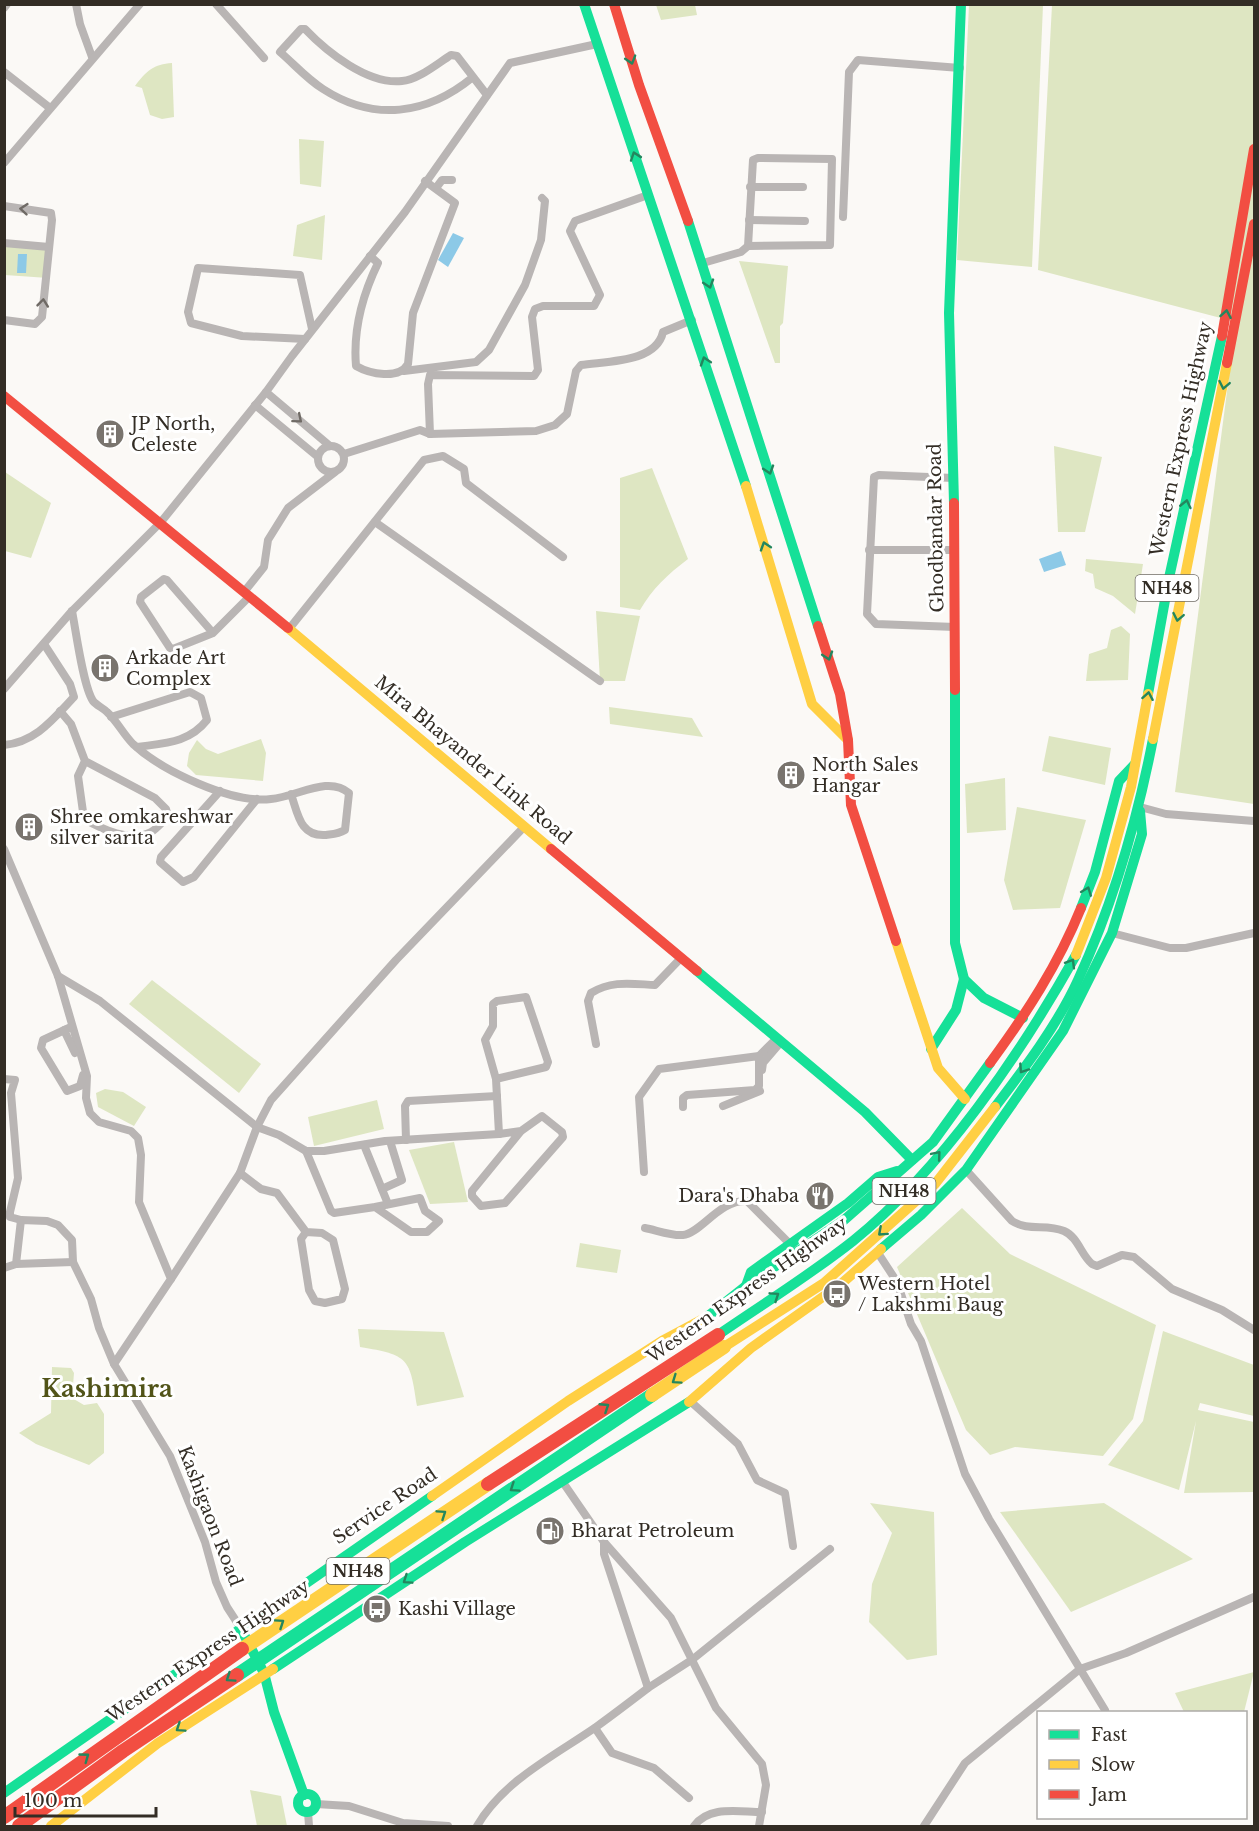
<svg xmlns="http://www.w3.org/2000/svg" width="1259" height="1831" viewBox="0 0 1259 1831" font-family="'Libre Baskerville',serif">
  <rect width="100%" height="100%" fill="#fbf9f6"/>
  <!-- green -->
  <g fill="#dee6c2">
    <polygon points="656,5 695,5 697,15 661,20"/>
    <polygon points="969,5 1043,5 1032,267 957,260"/>
    <polygon points="1052,5 1254,5 1254,804 1175,792 1236,322 1038,270"/>
    <path d="M172 63 174 117 162 119 150 115 142 88 135 86C146 71 154 64 172 63Z"/>
    <polygon points="299,139 324,141 321,187 300,184"/>
    <polygon points="325,215 322,260 293,256 297,225"/>
    <polygon points="7,244 53,246 48,278 5,275 5,247"/>
    <polygon points="739,261 788,266 783,323 780,326 780,363 775,363"/>
    <polygon points="1054,446 1102,457 1085,532 1058,532"/>
    <path d="M652 468 688 559C668 574 652 589 640 610L620 607V478Z"/>
    <polygon points="5,472 51,503 31,558 5,551"/>
    <polygon points="1086,559 1143,564 1135,614 1113,596 1095,588 1093,574 1085,571"/>
    <polygon points="596,611 640,616 625,681 600,681"/>
    <polygon points="1121,626 1130,634 1128,680 1086,681 1089,654 1107,648 1111,630"/>
    <polygon points="609,707 692,718 703,737 610,724"/>
    <polygon points="1049,736 1111,748 1105,785 1042,771"/>
    <polygon points="261,739 266,753 263,781 196,775 187,766 189,753 197,740 206,749 218,754"/>
    <polygon points="1005,778 1006,830 967,833 965,784"/>
    <polygon points="1017,807 1086,820 1060,908 1013,910 1004,880"/>
    <polygon points="152,980 261,1064 239,1093 129,1004"/>
    <polygon points="105,1089 123,1092 146,1107 134,1126 98,1107 96,1093"/>
    <polygon points="377,1100 384,1129 314,1146 308,1117"/>
    <polygon points="454,1142 468,1202 430,1204 409,1150"/>
    <polygon points="962,1208 1010,1254 1156,1325 1133,1419 1103,1456 1015,1447 990,1455 966,1430 897,1267"/>
    <polygon points="580,1243 621,1250 617,1273 576,1267"/>
    <path d="M358 1329 444 1332 464 1397 417 1406C410 1358 409 1355 360 1347Z"/>
    <polygon points="1163,1331 1254,1365 1254,1416 1200,1403 1198,1410 1254,1422 1254,1492 1184,1493 1196,1421 1179,1490 1108,1465 1143,1421"/>
    <polygon points="52,1367 71,1368 74,1373 72,1398 84,1405 97,1403 104,1414 104,1453 89,1465 36,1444 19,1433 51,1413"/>
    <polygon points="870,1503 934,1512 937,1655 907,1660 869,1622 872,1584 892,1533"/>
    <polygon points="1104,1503 1193,1559 1071,1612 1000,1512"/>
    <polygon points="1254,1672 1244,1712 1184,1712 1175,1693"/>
    <polygon points="250,1790 281,1796 287,1826 257,1826"/>
  </g>
  <!-- water -->
  <g fill="#8cc9e7">
    <polygon points="453,233 464,238 448,267 438,260"/>
    <polygon points="18,254 27,254 26,273 17,273"/>
    <polygon points="1061,551 1066,565 1044,572 1039,559"/>
  </g>
  <g fill="none" stroke-linecap="round" stroke-linejoin="round">
    <!-- street -->
    <g stroke="#b9b5b4" stroke-width="8">
      <polyline points="76,4 80,24 92,57"/>
      <polyline points="216,4 264,58"/>
      <polyline points="4,8 7,4"/>
      <polyline points="4,72 50,108"/>
      <path d="M473 77C427 115 374 122 323 89 307 79 294 64 280 52L301 29H305C327 52 368 85 402 81 418 80 438 63 451 55L457 56 487 95"/>
      <polyline points="4,163 140,4"/>
      <polyline points="750,187 803,187"/>
      <polyline points="436,188 442,180 452,180"/>
      <polyline points="4,206 51,213 52,220 42,317 35,324 4,320"/>
      <polyline points="843,217 849,72 858,60 960,68"/>
      <polyline points="749,220 805,221"/>
      <polyline points="4,243 49,247"/>
      <path d="M370 256 378 263C363 294 353 331 356 366 370 374 399 380 408 364L413 313 455 203 425 181"/>
      <polyline points="703,263 741,252 748,246 830,245 832,159 758,158 753,160 748,246"/>
      <polyline points="305,339 242,336 191,323 188,312 198,268 300,275 312,329"/>
      <polyline points="404,371 476,362 489,350 525,285 541,240 545,201 542,198"/>
      <polyline points="266,392 330,446"/>
      <polyline points="255,405 318,457"/>
      <polyline points="430,434 428,384 430,375 534,376 538,370 532,317 535,309 543,306 594,306 600,295 570,231 575,221 648,195"/>
      <circle cx="331" cy="459" r="13"/>
      <path d="M344 454 420 430 430 434 536 431 555 425 567 414 576 371 581 365C607 361 656 363 663 332L692 320"/>
      <polyline points="954,478 879,475 874,477 867,614 876,624 955,627"/>
      <polyline points="375,522 600,681"/>
      <polyline points="869,550 955,550"/>
      <polyline points="244,592 264,567 268,540 288,508 335,472"/>
      <path d="M72 611C76 631 83 686 93 701 96 705 103 708 107 712 117 721 123 734 133 744 162 771 232 804 271 799 297 797 328 775 349 793L345 830C338 834 333 834 326 835 300 837 298 814 291 794"/>
      <polyline points="289,629 424,460 443,456 464,469 466,483 563,557"/>
      <polyline points="213,633 167,580 164,579 141,597 140,602 170,648 173,649 213,633 250,596"/>
      <polyline points="4,689 72,611 161,522 266,392 292,356 405,212 510,63 597,44"/>
      <path d="M60 711 71 724 85 761 155 798 166 809 168 816C163 821 157 829 151 832 130 843 102 829 84 819L78 776 85 761"/>
      <path d="M111 717 190 692 201 698 207 720C189 743 165 743 137 747"/>
      <path d="M4 745C36 742 53 719 74 697L70 684 44 644"/>
      <polyline points="220,791 161,857 160,862 183,882 194,877 257,799"/>
      <polyline points="1140,807 1166,814 1254,821"/>
      <polyline points="4,849 58,976 87,1076 86,1098 90,1113 99,1122 131,1131 138,1138 141,1155 139,1202 171,1279 114,1364 170,1456 205,1542 216,1582 227,1607 240,1627"/>
      <polyline points="1112,933 1170,948 1186,948 1254,933"/>
      <polyline points="58,976 100,1001 257,1127 271,1100 396,960 524,827"/>
      <polyline points="71,1027 43,1040 41,1048 67,1091 80,1086 83,1075"/>
      <polyline points="64,1030 75,1053"/>
      <path d="M596 1044 588 1001 591 993C612 980 632 984 655 985L681 958"/>
      <polyline points="759,1056 777,1038"/>
      <polyline points="762,1070 763,1063 781,1042"/>
      <polyline points="4,1079 15,1080 11,1093 18,1178 10,1212 10,1217 21,1220"/>
      <polyline points="723,1106 760,1091"/>
      <polyline points="499,1134 521,1131 542,1116 562,1132 563,1137 505,1203 481,1206 472,1196 472,1191 521,1131"/>
      <polyline points="406,1140 405,1106 408,1101 497,1096"/>
      <polyline points="364,1145 388,1204"/>
      <polyline points="306,1151 331,1211 334,1213 375,1207 411,1232 427,1232 439,1221 425,1211 420,1198 375,1207"/>
      <path d="M966 1170 1012 1221C1029 1232 1046 1223 1064 1231 1078 1237 1081 1255 1092 1264L1097 1266 1122 1255 1134 1257 1172 1289 1222 1310 1254 1330"/>
      <polyline points="644,1172 639,1097 659,1069 759,1056 759,1086 755,1090 687,1095 683,1098 683,1107"/>
      <polyline points="240,1173 261,1189 277,1193 306,1232 322,1233 333,1240 345,1289 342,1299 325,1303 315,1301 309,1290 301,1239 306,1232"/>
      <polyline points="382,1189 402,1180 390,1141"/>
      <path d="M645 1228C656 1230 671 1236 683 1235 700 1234 720 1199 747 1201L793 1247"/>
      <polyline points="878,1253 897,1282 911,1324 921,1341 965,1474 989,1519 1105,1710"/>
      <polyline points="16,1264 73,1262"/>
      <polyline points="4,1268 16,1264 21,1220 47,1221 58,1225 72,1240 73,1262 91,1299 99,1328 114,1364"/>
      <polyline points="171,1279 240,1173 257,1127 279,1135 306,1151 324,1151 385,1141 499,1134 496,1079 485,1040 493,1026 493,1004 497,1001 526,997 548,1062 546,1067 496,1079"/>
      <polyline points="690,1401 738,1444 757,1480 785,1493 793,1546"/>
      <polyline points="562,1481 604,1542 604,1554 648,1688 693,1659 830,1549"/>
      <polyline points="604,1542 671,1618 716,1708 762,1764 766,1785 759,1826"/>
      <polyline points="595,1728 612,1753 654,1768 689,1798"/>
      <polyline points="316,1804 349,1806 403,1823 448,1826"/>
      <polyline points="308,1812 309,1826"/>
      <path d="M477 1826C503 1781 554 1756 596 1727 614 1714 631 1701 648 1688"/>
      <path d="M694 1826C709 1805 739 1812 762 1812"/>
      <polyline points="924,1826 965,1763 1080,1669 1126,1653 1254,1597"/>
    </g>
    <!-- fast -->
    <g stroke="#16e098" stroke-width="10">
      <polyline points="584,4 746,486"/>
      <polyline points="688,221 818,626"/>
      <polyline points="954,503 949,313 961,4"/>
      <polyline points="955,690 955,943 964,979 984,998 1023,1018"/>
      <polyline points="1148,694 1169,578 1222,336"/>
      <polyline points="1081,908 1095,872 1119,781 1135,764"/>
      <polyline points="697,971 865,1112 912,1160"/>
      <polyline points="931,1049 956,1010 964,979"/>
      <path d="M995 1107C1024 1069 1058 1024 1078 980 1113 904 1137 821 1153 739"/>
      <polyline points="881,1249 921,1215 966,1170 1063,1031 1112,933 1142,834 1140,811"/>
      <polyline points="746,1286 751,1272 848,1203 878,1177 897,1171"/>
      <polyline points="707,1317 746,1286 843,1221 933,1142 990,1063"/>
      <path d="M718 1335C763 1304 810 1275 853 1241 942 1169 1020 1055 1076 955"/>
      <polyline points="240,1627 264,1673 274,1712 304,1795"/>
      <polyline points="273,1669 465,1542 689,1402"/>
      <polyline points="4,1793 432,1496"/>
      <circle cx="307" cy="1803" r="9"/>
    </g>
    <!-- slow -->
    <g stroke="#ffcf43" stroke-width="10">
      <polyline points="746,486 812,704 848,740"/>
      <polyline points="288,628 551,849"/>
      <polyline points="1153,739 1227,363"/>
      <polyline points="896,941 938,1068 965,1099"/>
      <polyline points="1076,955 1106,878 1131,787 1148,694"/>
      <polyline points="724,1347 824,1283 935,1184 995,1107"/>
      <polyline points="689,1402 751,1348 841,1284 881,1249"/>
      <polyline points="432,1496 568,1401 662,1341 707,1317"/>
      <polyline points="51,1826 158,1743 273,1669"/>
    </g>
    <!-- jam -->
    <g stroke="#f24e42" stroke-width="10">
      <polyline points="614,4 639,85 688,221"/>
      <polyline points="1222,336 1254,149"/>
      <polyline points="1227,363 1254,224"/>
      <polyline points="4,396 288,628"/>
      <polyline points="954,503 955,690"/>
      <polyline points="818,626 840,694 848,740 851,805 896,941"/>
      <polyline points="551,849 697,971"/>
      <path d="M990 1063C1026 1014 1058 965 1081 908"/>
    </g>
    <!-- fast-bridge -->
    <polyline stroke="#16e098" stroke-width="14" points="237,1675 652,1395"/>
    <!-- slow-bridge -->
    <g stroke="#ffcf43" stroke-width="14">
      <polyline points="652,1395 724,1347"/>
      <polyline points="242,1649 488,1484"/>
    </g>
    <!-- jam-bridge -->
    <g stroke="#f24e42" stroke-width="14">
      <polyline points="488,1484 718,1335"/>
      <polyline points="4,1817 242,1649"/>
      <polyline points="19,1826 123,1751 237,1675"/>
    </g>
  </g>
  <!-- one-way arrows -->
  <defs><path id="oneway-chevron" d="M-2-3.5L2.5 0L-2 3.5" fill="none" stroke-width="1.6" stroke-linecap="round" stroke-linejoin="round" transform="scale(1.5)"/></defs>
  <g stroke="#24865e">
    <use href="#oneway-chevron" transform="translate(631 60) rotate(73)"/>
    <use href="#oneway-chevron" transform="translate(635 156) rotate(-109)"/>
    <use href="#oneway-chevron" transform="translate(709 284) rotate(72)"/>
    <use href="#oneway-chevron" transform="translate(1226 314) rotate(-80)"/>
    <use href="#oneway-chevron" transform="translate(705 361) rotate(-108)"/>
    <use href="#oneway-chevron" transform="translate(1224 385) rotate(101)"/>
    <use href="#oneway-chevron" transform="translate(769 470) rotate(72)"/>
    <use href="#oneway-chevron" transform="translate(1186 504) rotate(-77)"/>
    <use href="#oneway-chevron" transform="translate(765 546) rotate(-108)"/>
    <use href="#oneway-chevron" transform="translate(1178 617) rotate(101)"/>
    <use href="#oneway-chevron" transform="translate(828 656) rotate(72)"/>
    <use href="#oneway-chevron" transform="translate(1148 696) rotate(-80)"/>
    <use href="#oneway-chevron" transform="translate(1087 891) rotate(-69)"/>
    <use href="#oneway-chevron" transform="translate(1071 963) rotate(-59)"/>
    <use href="#oneway-chevron" transform="translate(1023 1069) rotate(124)"/>
    <use href="#oneway-chevron" transform="translate(937 1155) rotate(-50)"/>
    <use href="#oneway-chevron" transform="translate(882 1232) rotate(138)"/>
    <use href="#oneway-chevron" transform="translate(775 1296) rotate(-34)"/>
    <use href="#oneway-chevron" transform="translate(676 1380) rotate(145)"/>
    <use href="#oneway-chevron" transform="translate(605 1407) rotate(-33)"/>
    <use href="#oneway-chevron" transform="translate(514 1488) rotate(146)"/>
    <use href="#oneway-chevron" transform="translate(442 1514) rotate(-34)"/>
    <use href="#oneway-chevron" transform="translate(407 1580) rotate(146)"/>
    <use href="#oneway-chevron" transform="translate(280 1623) rotate(-34)"/>
    <use href="#oneway-chevron" transform="translate(230 1678) rotate(146)"/>
    <use href="#oneway-chevron" transform="translate(180 1728) rotate(146)"/>
    <use href="#oneway-chevron" transform="translate(85 1757) rotate(-36)"/>
  </g>
  <g stroke="#6f6a65">
    <use href="#oneway-chevron" transform="translate(24 209) rotate(-175)"/>
    <use href="#oneway-chevron" transform="translate(43 303) rotate(-84)"/>
    <use href="#oneway-chevron" transform="translate(298 419) rotate(40)"/>
  </g>
  <!-- icons -->
  <defs>
    <g id="building-disc" transform="scale(1.5)"><circle r="9.5" fill="#79746e" stroke="#fff"/><path d="M-4-6H4V6H1V3H-1V6H-4ZM-2.5-4.3h1.7v1.8h-1.7ZM.8-4.3h1.7v1.8H.8ZM-2.5-1h1.7V.8h-1.7ZM.8-1h1.7V.8H.8Z" fill="#fff"/></g>
    <g id="restaurant-disc" transform="scale(1.5)"><circle r="9.5" fill="#79746e" stroke="#fff"/><path d="M-5-6h1v4h1v-4h1v4h1v-4h1v5L-1.5 .5V6h-2V.5L-5-1ZM5-6V6H3V1.5H1.5Q1.5-4 5-6Z" fill="#fff"/></g>
    <g id="bus-disc" transform="scale(1.5)"><circle r="9.5" fill="#79746e" stroke="#fff"/><path d="M-5-6H5V4H4V6H2V4H-2V6H-4V4H-5ZM-3.5-4V0h7V-4ZM-3.5 1.2v1.5H-2V1.2ZM2 1.2v1.5H3.5V1.2Z" fill="#fff"/></g>
    <g id="fuel-disc" transform="scale(1.5)"><circle r="9.5" fill="#79746e" stroke="#fff"/><path d="M-5.5-6h7V0h2V4h1.3V-2.5L3-4.5l.8-.8L6-3V5H2.5V1h-1V6h-7ZM-4.2-4.7v3.2H.2V-4.7Z" fill="#fff"/></g>
  </defs>
  <g fill-rule="evenodd">
    <use href="#building-disc" x="110" y="434"/>
    <use href="#building-disc" x="105" y="668"/>
    <use href="#building-disc" x="791" y="775"/>
    <use href="#building-disc" x="29" y="827"/>
    <use href="#restaurant-disc" x="820" y="1196"/>
    <use href="#bus-disc" x="837" y="1294"/>
    <use href="#fuel-disc" x="550" y="1531"/>
    <use href="#bus-disc" x="377" y="1609"/>
  </g>
  <g text-anchor="middle" stroke-width="6" stroke-linejoin="round" paint-order="stroke">
    <!-- shield labels -->
    <g fill="#fff" stroke="#706c66" stroke-width="1.5">
      <rect x="1135.5" y="575" width="63" height="26" rx="4.5"/>
      <rect x="872.5" y="1178" width="63" height="26" rx="4.5"/>
      <rect x="326.5" y="1558" width="63" height="26" rx="4.5"/>
    </g>
    <g font-size="16" font-weight="bold" fill="#332d25">
      <text x="1167" y="594">NH48</text>
      <text x="904" y="1197">NH48</text>
      <text x="358" y="1577">NH48</text>
    </g>
    <!-- poi labels -->
    <g font-size="18" fill="#332d25" stroke="#fff" text-anchor="start">
      <text x="131" y="430">JP North,<tspan x="131" dy="21">Celeste</tspan></text>
      <text x="126" y="664">Arkade Art<tspan x="126" dy="21">Complex</tspan></text>
      <text x="812" y="771">North Sales<tspan x="812" dy="21">Hangar</tspan></text>
      <text x="50" y="823">Shree omkareshwar<tspan x="50" dy="21">silver sarita</tspan></text>
      <text x="799" y="1202" text-anchor="end">Dara's Dhaba</text>
      <text x="858" y="1290">Western Hotel<tspan x="858" dy="21">/ Lakshmi Baug</tspan></text>
      <text x="571" y="1537">Bharat Petroleum</text>
      <text x="398" y="1615">Kashi Village</text>
    </g>
    <!-- street labels -->
    <g font-size="18" fill="#332d25" stroke="#fff">
      <text transform="translate(1181 439) rotate(-78)" y="6">Western Express Highway</text>
      <text transform="translate(936 528) rotate(-91)" y="6">Ghodbandar Road</text>
      <text transform="translate(473 760) rotate(40)" y="6">Mira Bhayander Link Road</text>
      <text transform="translate(747 1290) rotate(-35)" y="6">Western Express Highway</text>
      <text transform="translate(385 1506) rotate(-34)" y="6">Service Road</text>
      <text transform="translate(210 1516) rotate(69)" y="6">Kashigaon Road</text>
      <text transform="translate(208 1651) rotate(-34)" y="6">Western Express Highway</text>
    </g>
    <!-- district labels -->
    <g font-size="24" font-weight="bold" fill="#515419" stroke="#fff">
      <text x="107" y="1397">Kashimira</text>
    </g>
  </g>
  <!-- border -->
  <rect width="1259" height="1831" fill="none" stroke="#332d25" stroke-width="12"/>
  <!-- legend -->
  <rect x="1037" y="1711" width="210" height="108" fill="#ffffff" stroke="#adaba8" stroke-width="1.5"/>
  <rect x="1049" y="1730" width="30" height="9" fill="#16e098" stroke="#adaba8" stroke-width="1.5"/>
  <text x="1091" y="1741" font-size="18" fill="#332d25">Fast</text>
  <rect x="1049" y="1760" width="30" height="9" fill="#ffcf43" stroke="#adaba8" stroke-width="1.5"/>
  <text x="1091" y="1771" font-size="18" fill="#332d25">Slow</text>
  <rect x="1049" y="1790" width="30" height="9" fill="#f24e42" stroke="#adaba8" stroke-width="1.5"/>
  <text x="1091" y="1801" font-size="18" fill="#332d25">Jam</text>
  <!-- scale -->
  <path d="M15 1807v9h141v-9" fill="none" stroke="#332d25" stroke-width="3"/>
  <text x="24" y="1807" font-size="18" fill="#332d25" stroke="#ffffff" stroke-width="4.5" paint-order="stroke">100 m</text>
</svg>
